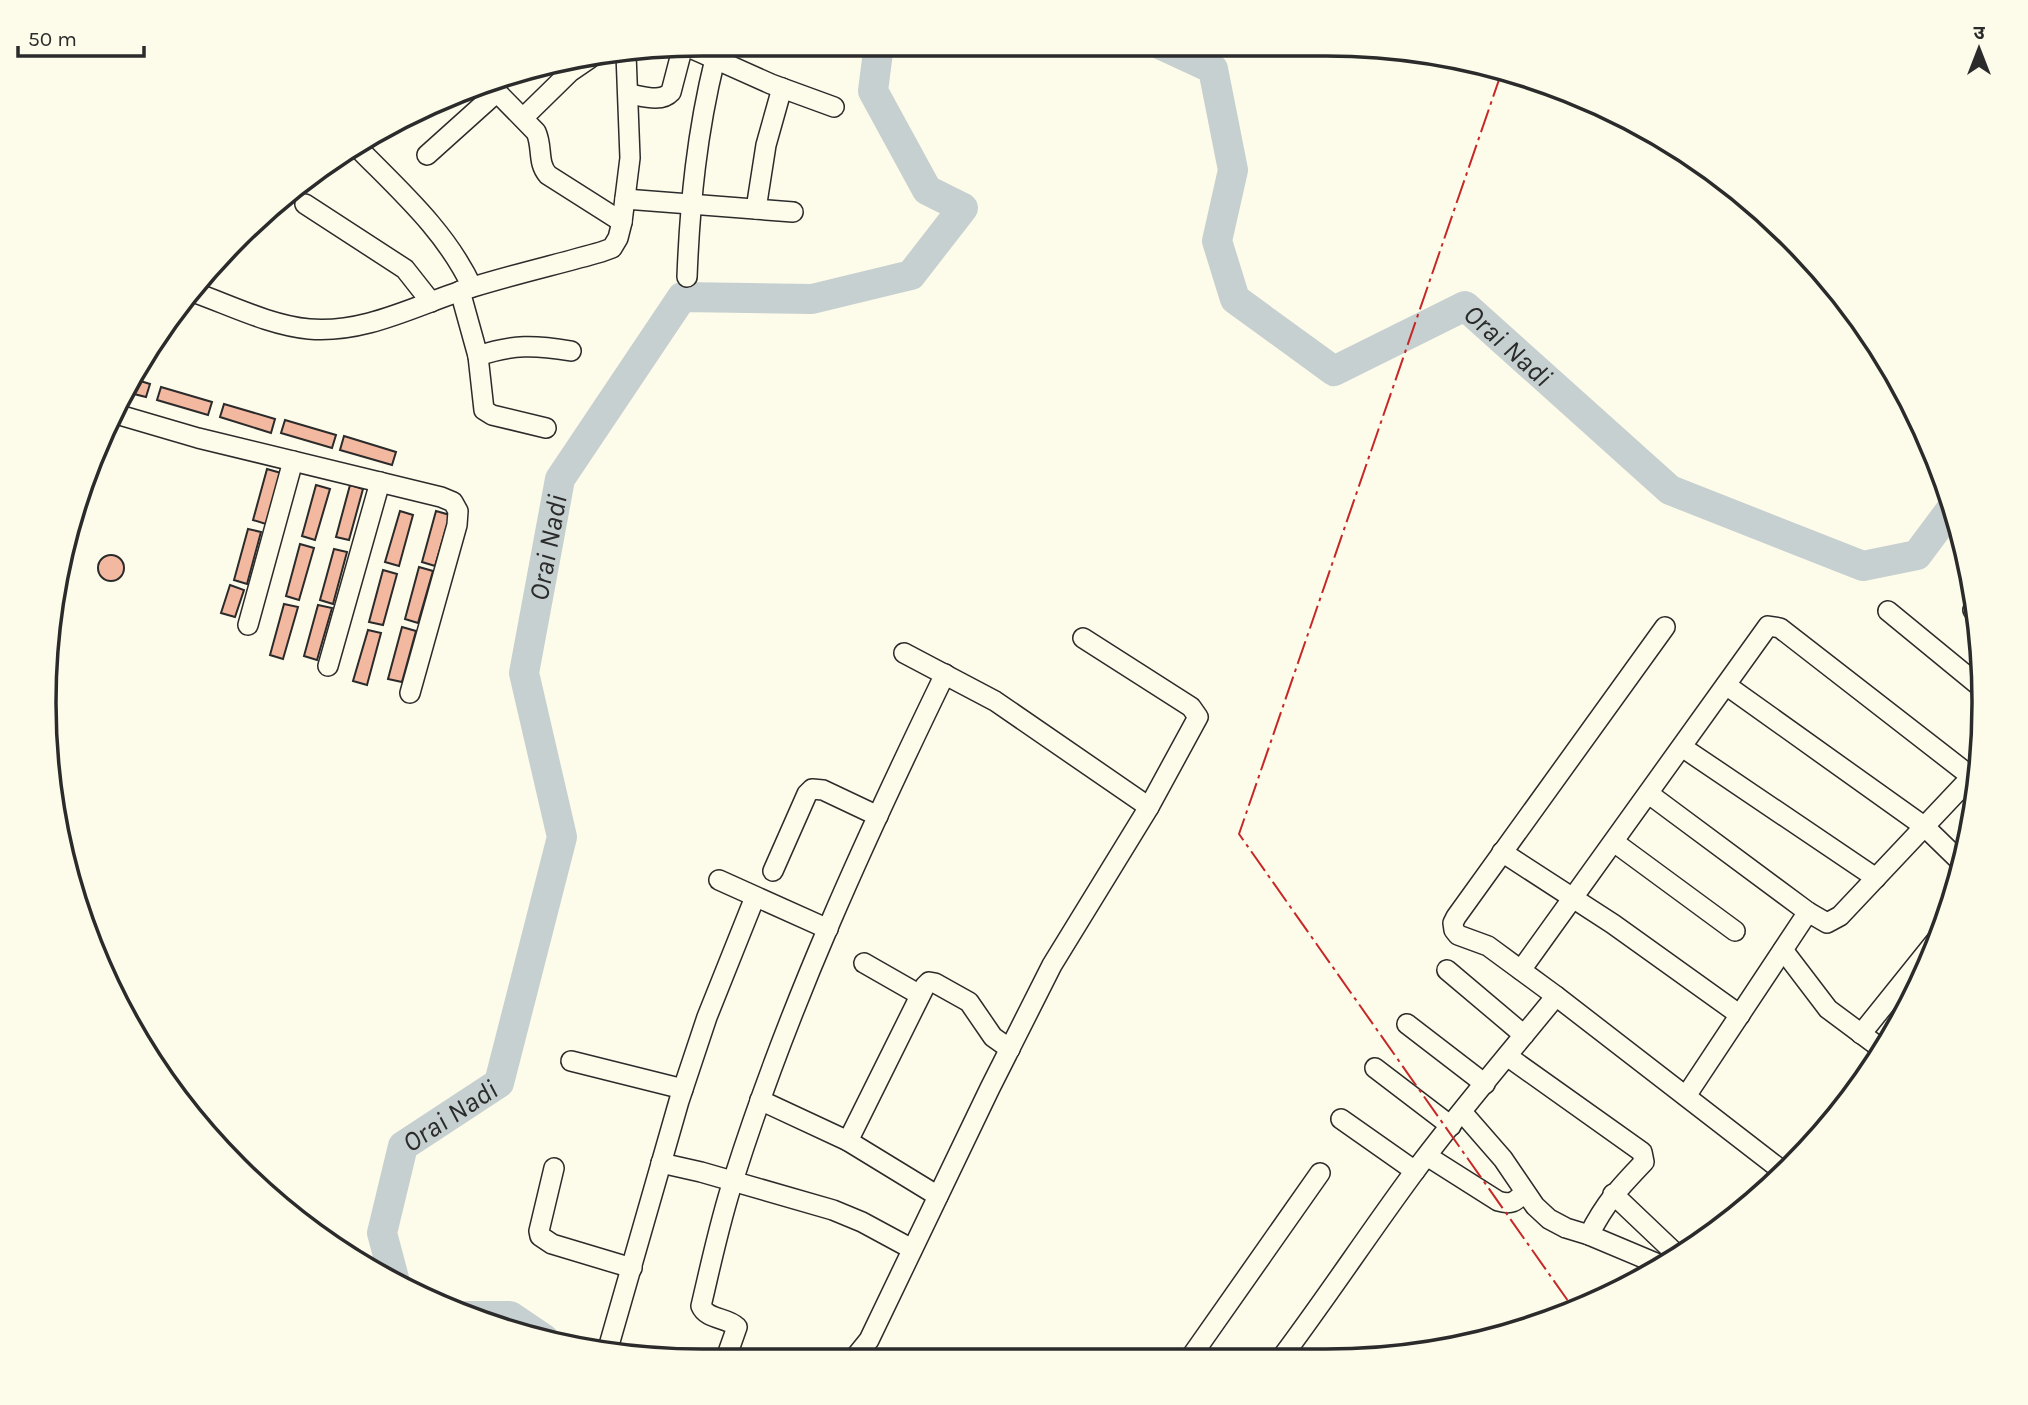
<svg xmlns="http://www.w3.org/2000/svg" width="2028" height="1405" viewBox="0 0 2028 1405" font-family="Karla,'Noto Sans Devanagari',sans-serif">
  <rect width="100%" height="100%" fill="#fdfbea"/>
  <g fill="none" stroke-linecap="round" stroke-linejoin="round">
    <!-- river -->
    <g stroke="#c7d0d0" stroke-width="30">
      <path id="s1" d="M1159 44 1213 69 1233 170 1217 241 1235 299 1334 371 1465 306 1670 490 1863 566 1917 555 1952 508"/>
      <path id="s2" d="M395 1282 382 1233 403 1146 499 1083 562 837 524 673 560 479 682 297 812 299 911 275 963 208 927 190 873 91 879 44"/>
      <polyline points="466,1316 510,1316 544,1339"/>
    </g>
  </g>
  <!-- building -->
  <g fill="#f2b8a0" stroke="#2b2b2b" stroke-width="2">
    <polygon points="137,380 150,384 146,397 130,393"/>
    <polygon points="161,387 212,402 208,415 157,400"/>
    <polygon points="224,404 275,419 271,433 220,417"/>
    <polygon points="285,420 336,435 332,448 281,433"/>
    <polygon points="344,436 396,452 392,465 340,450"/>
    <polygon points="267,469 281,473 266,524 253,520"/>
    <polygon points="316,485 330,489 315,540 302,536"/>
    <polygon points="350,485 363,489 349,540 336,537"/>
    <polygon points="400,511 413,515 399,566 385,562"/>
    <polygon points="436,511 450,515 435,566 422,562"/>
    <polygon points="248,529 261,532 247,584 234,580"/>
    <polygon points="300,544 314,548 299,600 286,596"/>
    <polygon points="334,549 347,552 333,604 320,600"/>
    <circle cx="111" cy="568" r="13"/>
    <polygon points="419,567 433,571 418,623 405,619"/>
    <polygon points="383,570 397,574 383,625 369,622"/>
    <polygon points="230,585 244,590 235,617 221,613"/>
    <polygon points="284,604 298,607 283,659 270,655"/>
    <polygon points="318,605 332,608 317,660 304,656"/>
    <polygon points="402,627 416,631 402,682 388,679"/>
    <polygon points="368,630 381,633 367,685 353,681"/>
  </g>
  <g fill="none" stroke-linecap="round" stroke-linejoin="round">
    <!-- minor casing -->
    <g stroke="#2b2b2b" stroke-width="22">
      <g id="minor">
        <polyline points="686,46 771,84 834,107"/>
        <path d="M490 85 536 132C543 147 537 163 548 175L622 222"/>
        <path d="M629 94C642 96 661 103 671 92L683 46"/>
        <polyline points="523,118 570,72 589,59"/>
        <path d="M356 146C399 190 446 231 472 287"/>
        <polyline points="427,155 496,93"/>
        <polyline points="625,199 793,212"/>
        <polyline points="305,204 405,269 431,302"/>
        <polyline points="756,209 766,145 782,88"/>
        <path d="M687 277C690 201 697 132 715 59"/>
        <polyline points="460,291 478,356 484,410 492,415 546,428"/>
        <path d="M193 292C230 305 269 325 309 329 367 334 420 303 473 287 515 274 559 264 601 252L612 248 618 238 622 222 630 158 626 54"/>
        <path d="M478 356C513 344 535 345 571 351"/>
        <polyline points="116,414 198,438 441,497 453,502 458,511 457,525 410,693"/>
        <polyline points="1973,610 1975,612"/>
        <polyline points="1888,611 1983,689"/>
        <polyline points="248,625 293,461"/>
        <polyline points="1665,627 1456,917 1453,923 1454,930 1458,935 1488,946 1556,996 1785,1173"/>
        <polyline points="904,653 995,701 1149,807"/>
        <polyline points="328,666 380,482"/>
        <polyline points="1726,685 1925,827 1962,863"/>
        <polyline points="1682,747 1876,878"/>
        <polyline points="1649,794 1808,912 1827,923 1840,916 1972,776"/>
        <polyline points="1614,842 1735,931"/>
        <polyline points="1502,852 1613,924 1740,1015"/>
        <polyline points="773,871 807,794 812,789 823,790 878,816"/>
        <polyline points="719,880 828,929"/>
        <polyline points="1783,950 1828,1009 1883,1050"/>
        <polyline points="864,963 920,995"/>
        <polyline points="1447,970 1524,1035"/>
        <polyline points="1521,970 1768,626 1780,628 1977,781"/>
        <polyline points="1407,1024 1485,1084"/>
        <polyline points="1861,1034 1939,937"/>
        <path d="M1507 1056 1642 1152 1644 1162C1620 1187 1605 1203 1589 1235"/>
        <polyline points="571,1061 683,1089"/>
        <polyline points="1375,1068 1451,1126"/>
        <polyline points="1686,1096 1808,912"/>
        <polyline points="760,1100 848,1141 938,1196"/>
        <polyline points="1462,1112 1503,1159 1535,1206 1549,1219 1566,1228 1589,1235 1658,1264"/>
        <polyline points="1341,1119 1415,1171"/>
        <polyline points="848,1141 925,986 929,982 935,983 969,1002 993,1037 1010,1049"/>
        <path d="M1427 1156 1498 1201C1511 1205 1515 1202 1524 1193"/>
        <polyline points="661,1163 701,1172 833,1210 862,1222 912,1249"/>
        <polyline points="554,1168 539,1231 540,1236 552,1244 632,1268"/>
        <polyline points="1613,1194 1674,1252"/>
        <polyline points="607,1352 679,1101 707,1017 755,897"/>
        <path d="M725 1361 737 1327C727 1317 707 1320 701 1306 711 1264 720 1220 734 1178 789 1004 866 837 945 674"/>
        <polyline points="852,1361 869,1340 990,1088 1052,965 1149,807 1198,717 1191,707 1083,638"/>
        <polyline points="1188,1361 1320,1173"/>
        <path d="M1279 1361C1325 1300 1367 1236 1412 1175 1458 1113 1508 1055 1556 996"/>
      </g>
    </g>
    <!-- minor -->
    <use href="#minor" stroke="#fdfbea" stroke-width="19"/>
    <!-- power -->
    <polyline stroke="#c62828" stroke-width="2" stroke-dasharray="24 5 3.5 5" stroke-linecap="butt" points="1501,74 1239,834 1573,1308"/>
  </g>
  <g text-anchor="middle" stroke-width="5" stroke-linejoin="round" paint-order="stroke">
    <!-- water labels -->
    <g font-size="28" font-style="italic" fill="#2b2b2b" stroke="#fdfbea">
      <text dy="10" stroke="none"><textPath href="#s1" startOffset="623">Orai Nadi</textPath></text>
      <text dy="10" stroke="none"><textPath href="#s2" startOffset="805">Orai Nadi</textPath></text>
      <text dy="10" stroke="none"><textPath href="#s2" startOffset="196">Orai Nadi</textPath></text>
    </g>
  </g>
  <!-- crop -->
  <path d="M0 0H2028V1405H0ZM702 56H1326A646 646 0 0 1 1972 702V703A646 646 0 0 1 1326 1349H702A646 646 0 0 1 56 703V702A646 646 0 0 1 702 56Z" fill="#fdfbea" fill-rule="evenodd"/>
  <path fill="none" stroke="#2b2b2b" stroke-width="3.5" d="M702 56H1326A646 646 0 0 1 1972 702V703A646 646 0 0 1 1326 1349H702A646 646 0 0 1 56 703V702A646 646 0 0 1 702 56Z"/>
  <!-- north arrow -->
  <g transform="translate(1979 49)" stroke="#fdfbea" stroke-width="5" paint-order="stroke">
  <path d="M0-5L12 26L0 18L-12 26Z" fill="#2b2b2b"/>
  <text y="-10" font-size="19" font-weight="bold" text-anchor="middle" fill="#2b2b2b">उ</text>
  </g>
  <!-- scale -->
  <path d="M18 46v10h126v-10" fill="none" stroke="#2b2b2b" stroke-width="3.5"/>
  <text x="28" y="46" font-size="21" fill="#2b2b2b" stroke="#fdfbea" stroke-width="5" paint-order="stroke">50 m</text>
</svg>
